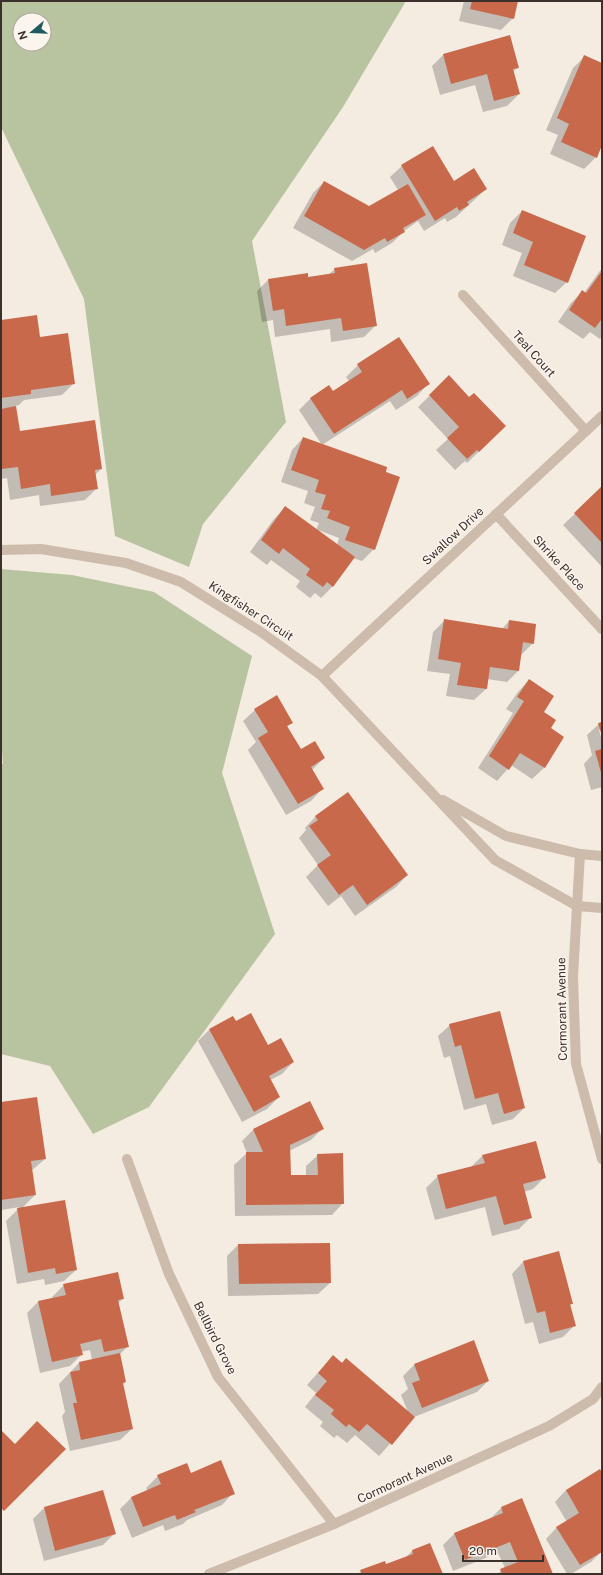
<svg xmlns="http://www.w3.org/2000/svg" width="603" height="1575" viewBox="0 0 603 1575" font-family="'Public Sans',sans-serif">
  <rect width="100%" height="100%" fill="#f4ebe1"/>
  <!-- green -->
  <g fill="#b8c4a0" fill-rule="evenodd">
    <path d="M1 1H406L343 107 252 241 286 422 203 524 189 567 115 536 84 299 1 127ZM20 20H44V44H20Z"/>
    <polygon points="1,569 72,575 154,592 252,656 222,773 275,934 149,1107 93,1134 50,1066 1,1054 1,765 3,763 1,738"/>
  </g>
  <!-- shadow -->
  <g fill="#0003" fill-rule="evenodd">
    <polygon points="464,1 517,1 513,18 501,30 459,21"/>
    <polygon points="443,55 518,67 513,72 519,94 507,106 483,112 475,85 440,95 432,66"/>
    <polygon points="585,56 602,64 602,143 596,157 584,169 550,154 558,135 546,130 573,68"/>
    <polygon points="402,166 453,182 486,189 456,217 447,222 445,218 424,231 418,221 404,231 392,243 375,253 373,249 352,261 293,228 313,193 324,182 369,207 398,190 390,177"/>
    <polygon points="522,211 567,282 555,293 513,276 522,253 502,245 510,223"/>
    <polygon points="602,268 602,337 600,339 590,332 583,339 558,322 571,303 582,292 584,293"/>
    <polygon points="335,269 376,325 364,337 331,342 330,329 275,337 273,320 262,322 257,291 268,280 308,278 329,274"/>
    <polygon points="1,321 39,338 74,383 62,395 24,400 19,405 15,406 19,432 101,469 95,475 97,488 85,500 40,506 39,495 10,500 7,478 1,479"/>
    <path d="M399 338 428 384 417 396 396 410 390 401 322 445 374 549 362 561 353 558 333 586 321 598 315 593 310 598 296 587 300 581 271 560 267 565 250 552 274 519 286 507 316 530 319 523 310 520 315 507 304 503 308 491 281 482 292 450 303 438 322 445 299 410 310 399 329 387 332 392 349 381 346 377 358 365ZM318 530 339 538 337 545Z"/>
    <polygon points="449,377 493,438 467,463 465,461 455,470 436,450 448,439 418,407"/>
    <polygon points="602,488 602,567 563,525"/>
    <polygon points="445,620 502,629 509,621 533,643 521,655 518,671 507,682 487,679 486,689 474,700 446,696 450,674 427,671 433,632"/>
    <polygon points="529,680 549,729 563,738 544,768 532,779 511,765 497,781 478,768 513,713 506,709 518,692"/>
    <polygon points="255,710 291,722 287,727 300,751 324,758 312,770 322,789 311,801 286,815 248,750 256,742 243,721"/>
    <polygon points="602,723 602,734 601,730 599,730 602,741 602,788 602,787 591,790 584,764 592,755 587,735 599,724"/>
    <polygon points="316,816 407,875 396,887 355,916 341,896 328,906 306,877 318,865 299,838 306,830 305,828"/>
    <polygon points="235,1022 268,1046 293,1062 282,1074 270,1080 279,1097 267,1109 242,1122 198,1041 210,1029"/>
    <polygon points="450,1025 524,1108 513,1119 492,1125 486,1104 464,1110 450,1056 444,1058 438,1036"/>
    <polygon points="310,1102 323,1128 311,1140 289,1151 290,1176 306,1176 306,1166 318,1155 343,1203 332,1215 235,1216 234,1165 247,1153 242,1141 253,1130"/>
    <polygon points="1,1103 45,1159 31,1171 35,1195 21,1209 76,1270 64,1281 45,1285 44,1279 17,1284 6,1221 20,1207 1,1210"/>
    <polygon points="483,1155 544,1178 533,1189 524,1192 530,1218 519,1229 492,1236 485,1207 435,1220 426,1188 438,1176 471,1167"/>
    <polygon points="238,1245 330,1283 318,1294 228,1296 227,1256"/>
    <polygon points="523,1262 572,1304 570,1306 575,1325 563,1337 539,1344 533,1322 525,1324 512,1274"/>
    <polygon points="64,1285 122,1299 118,1304 128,1346 119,1355 125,1382 122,1385 132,1429 120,1440 70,1451 62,1416 65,1412 59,1384 79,1363 92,1360 90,1350 81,1352 82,1354 70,1366 40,1373 27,1313 38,1302 53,1298 52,1297"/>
    <polygon points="333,1356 408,1412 401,1395 408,1389 403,1376 414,1365 488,1381 477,1392 414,1417 379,1456 355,1435 347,1443 337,1435 334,1438 320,1426 323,1422 305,1407 316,1393 307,1385"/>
    <polygon points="190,1474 233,1493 222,1505 187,1520 183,1524 165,1531 163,1525 132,1538 120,1509 131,1498 148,1491 146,1488 158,1476"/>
    <polygon points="602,1475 602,1551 591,1562 571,1574 567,1574 546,1539 557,1527 567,1522 555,1502 566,1490"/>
    <polygon points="103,1492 114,1534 103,1545 44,1561 33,1519 44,1508"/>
    <polygon points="501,1508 552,1574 497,1574 505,1568 498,1553 453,1571 443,1545 454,1534 490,1519"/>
    <polygon points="412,1551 442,1574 358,1574 361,1571 386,1565 406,1557"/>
  </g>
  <!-- building -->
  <g fill="#c8694b">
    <polygon points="472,1 518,1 514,19 470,9"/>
    <polygon points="510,35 519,68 513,69 520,94 494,101 487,74 451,84 443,54"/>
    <polygon points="584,55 602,63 602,145 597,158 561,142 569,124 557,118"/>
    <polygon points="433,146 454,181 474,168 487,189 467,202 469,205 459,211 457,207 435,221 401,165"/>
    <polygon points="324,181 369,206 408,184 426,215 403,228 405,232 387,242 385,238 364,250 304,216"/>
    <polygon points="522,210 586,236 568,283 524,265 533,242 513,233"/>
    <polygon points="367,263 377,326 343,331 341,318 286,326 284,309 273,311 268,279 308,273 308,277 335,273 334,268"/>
    <polygon points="602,271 602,321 601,320 595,328 569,310 582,290 586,293"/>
    <polygon points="37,315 40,337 68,333 75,384 31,390 31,394 1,398 1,320"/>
    <polygon points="399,337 430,384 407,399 402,390 334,434 310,398 329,385 333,391 362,372 357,364"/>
    <polygon points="449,375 469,397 474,393 506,426 479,452 477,450 467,459 447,438 459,427 429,395"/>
    <polygon points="16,406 20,431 95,420 102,469 95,470 98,489 51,496 50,484 21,489 18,467 1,469 1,409"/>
    <polygon points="303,437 387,467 386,472 400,477 375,550 345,540 350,527 327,518 330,511 321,509 326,495 315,492 319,480 291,470"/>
    <polygon points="602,486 602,543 574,513"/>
    <polygon points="285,506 355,557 333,587 327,582 323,587 306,575 310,569 283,548 279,554 261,540"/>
    <polygon points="444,619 508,629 509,620 536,624 534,644 523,642 519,671 490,667 487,689 457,685 461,663 438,659"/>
    <polygon points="529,679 554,696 544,712 556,720 551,728 564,737 545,768 520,753 509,770 489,756 524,701 517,697"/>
    <polygon points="277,695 293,723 287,726 301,749 315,741 325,758 311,767 324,789 298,804 258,738 268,732 254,709"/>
    <polygon points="602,722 602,736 598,723"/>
    <polygon points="602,749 602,776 595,751"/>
    <polygon points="348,792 408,875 367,905 353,885 339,895 317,865 331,855 309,826 318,820 315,816"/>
    <polygon points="500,1011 525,1108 504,1114 498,1093 475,1099 461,1045 455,1047 449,1024"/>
    <polygon points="251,1013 268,1045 281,1038 294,1062 269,1076 280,1097 254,1112 209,1029 233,1016 236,1021"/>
    <polygon points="37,1097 46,1159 31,1161 36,1195 1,1200 1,1102"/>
    <polygon points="310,1101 324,1129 290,1145 291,1175 318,1175 317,1154 343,1153 344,1204 246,1205 246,1152 263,1152 253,1129"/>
    <polygon points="536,1141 546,1178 523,1184 532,1218 504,1225 496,1196 446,1209 437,1175 485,1163 482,1155"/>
    <polygon points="65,1200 77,1270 56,1274 55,1268 28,1273 17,1208"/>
    <polygon points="330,1243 331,1283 239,1284 238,1244"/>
    <polygon points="559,1251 573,1304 570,1304 576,1326 550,1333 545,1311 537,1313 523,1261"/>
    <polygon points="118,1272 124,1299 118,1300 129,1347 104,1352 101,1339 80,1344 83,1355 52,1362 38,1301 66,1295 63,1284"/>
    <polygon points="474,1340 489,1381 422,1408 412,1383 420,1380 414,1364"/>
    <polygon points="120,1353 126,1382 123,1383 133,1429 81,1440 73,1403 77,1403 70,1372 80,1370 79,1362"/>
    <polygon points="333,1355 342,1363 346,1358 415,1417 392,1445 367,1424 359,1432 349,1424 346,1427 331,1414 334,1410 315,1395 327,1381 318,1373"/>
    <polygon points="37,1421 66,1449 4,1511 1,1508 1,1430 15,1444"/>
    <polygon points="221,1460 235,1494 194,1510 196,1512 177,1520 175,1515 143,1527 131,1497 161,1484 157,1475 187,1463 191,1473"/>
    <polygon points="600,1469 602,1473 602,1552 580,1565 556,1527 579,1513 566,1490"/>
    <polygon points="103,1490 116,1534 55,1551 44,1507"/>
    <polygon points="522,1498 553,1574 502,1574 500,1569 518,1562 510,1542 465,1560 454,1533 503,1513 501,1507"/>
    <polygon points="430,1543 443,1574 362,1574 360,1570 385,1561 386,1564 413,1554 412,1550"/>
  </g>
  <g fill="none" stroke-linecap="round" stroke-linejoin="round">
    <!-- minor -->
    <g stroke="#cdbbac" stroke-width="10">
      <polyline points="463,295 586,431"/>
      <polyline points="496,514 602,629"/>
      <polyline points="1,550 41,549 126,563 181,582 261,632 322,676 495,860 577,906 602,908"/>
      <polyline points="322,676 602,416"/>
      <polyline points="443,800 506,836 580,854 602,856"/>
      <polyline points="580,854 573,977 576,1064 602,1159"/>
      <polyline points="127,1159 169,1274 218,1377 334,1524"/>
      <polyline points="209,1574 334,1524 549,1426 593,1399 602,1387"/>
    </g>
  </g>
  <g text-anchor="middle" stroke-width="3" stroke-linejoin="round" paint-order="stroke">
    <!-- street labels -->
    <g font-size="12" fill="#3b302b" stroke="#fbf5ee">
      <text transform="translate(534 354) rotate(48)" y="4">Teal Court</text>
      <text transform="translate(453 536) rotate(-43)" y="4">Swallow Drive</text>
      <text transform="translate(559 563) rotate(47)" y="4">Shrike Place</text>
      <text transform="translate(251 611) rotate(33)" y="4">Kingfisher Circuit</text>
      <text transform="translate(562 1009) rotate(-91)" y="4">Cormorant Avenue</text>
      <text transform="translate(215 1338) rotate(63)" y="4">Bellbird Grove</text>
      <text transform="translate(405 1478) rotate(-25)" y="4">Cormorant Avenue</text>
    </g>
  </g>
  <!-- border -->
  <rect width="603" height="1575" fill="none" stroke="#3b302b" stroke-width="4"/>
  <!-- north arrow -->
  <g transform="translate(32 32) rotate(251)"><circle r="19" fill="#fbf5ee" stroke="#aea6a0"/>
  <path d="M0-3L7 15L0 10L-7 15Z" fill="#1f5a5e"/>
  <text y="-6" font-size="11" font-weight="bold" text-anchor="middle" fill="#3b302b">N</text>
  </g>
  <!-- scale -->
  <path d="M463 1555v6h80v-6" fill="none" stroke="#3b302b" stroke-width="2"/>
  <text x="469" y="1555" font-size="12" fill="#3b302b" stroke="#fbf5ee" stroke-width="3" paint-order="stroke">20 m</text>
</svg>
